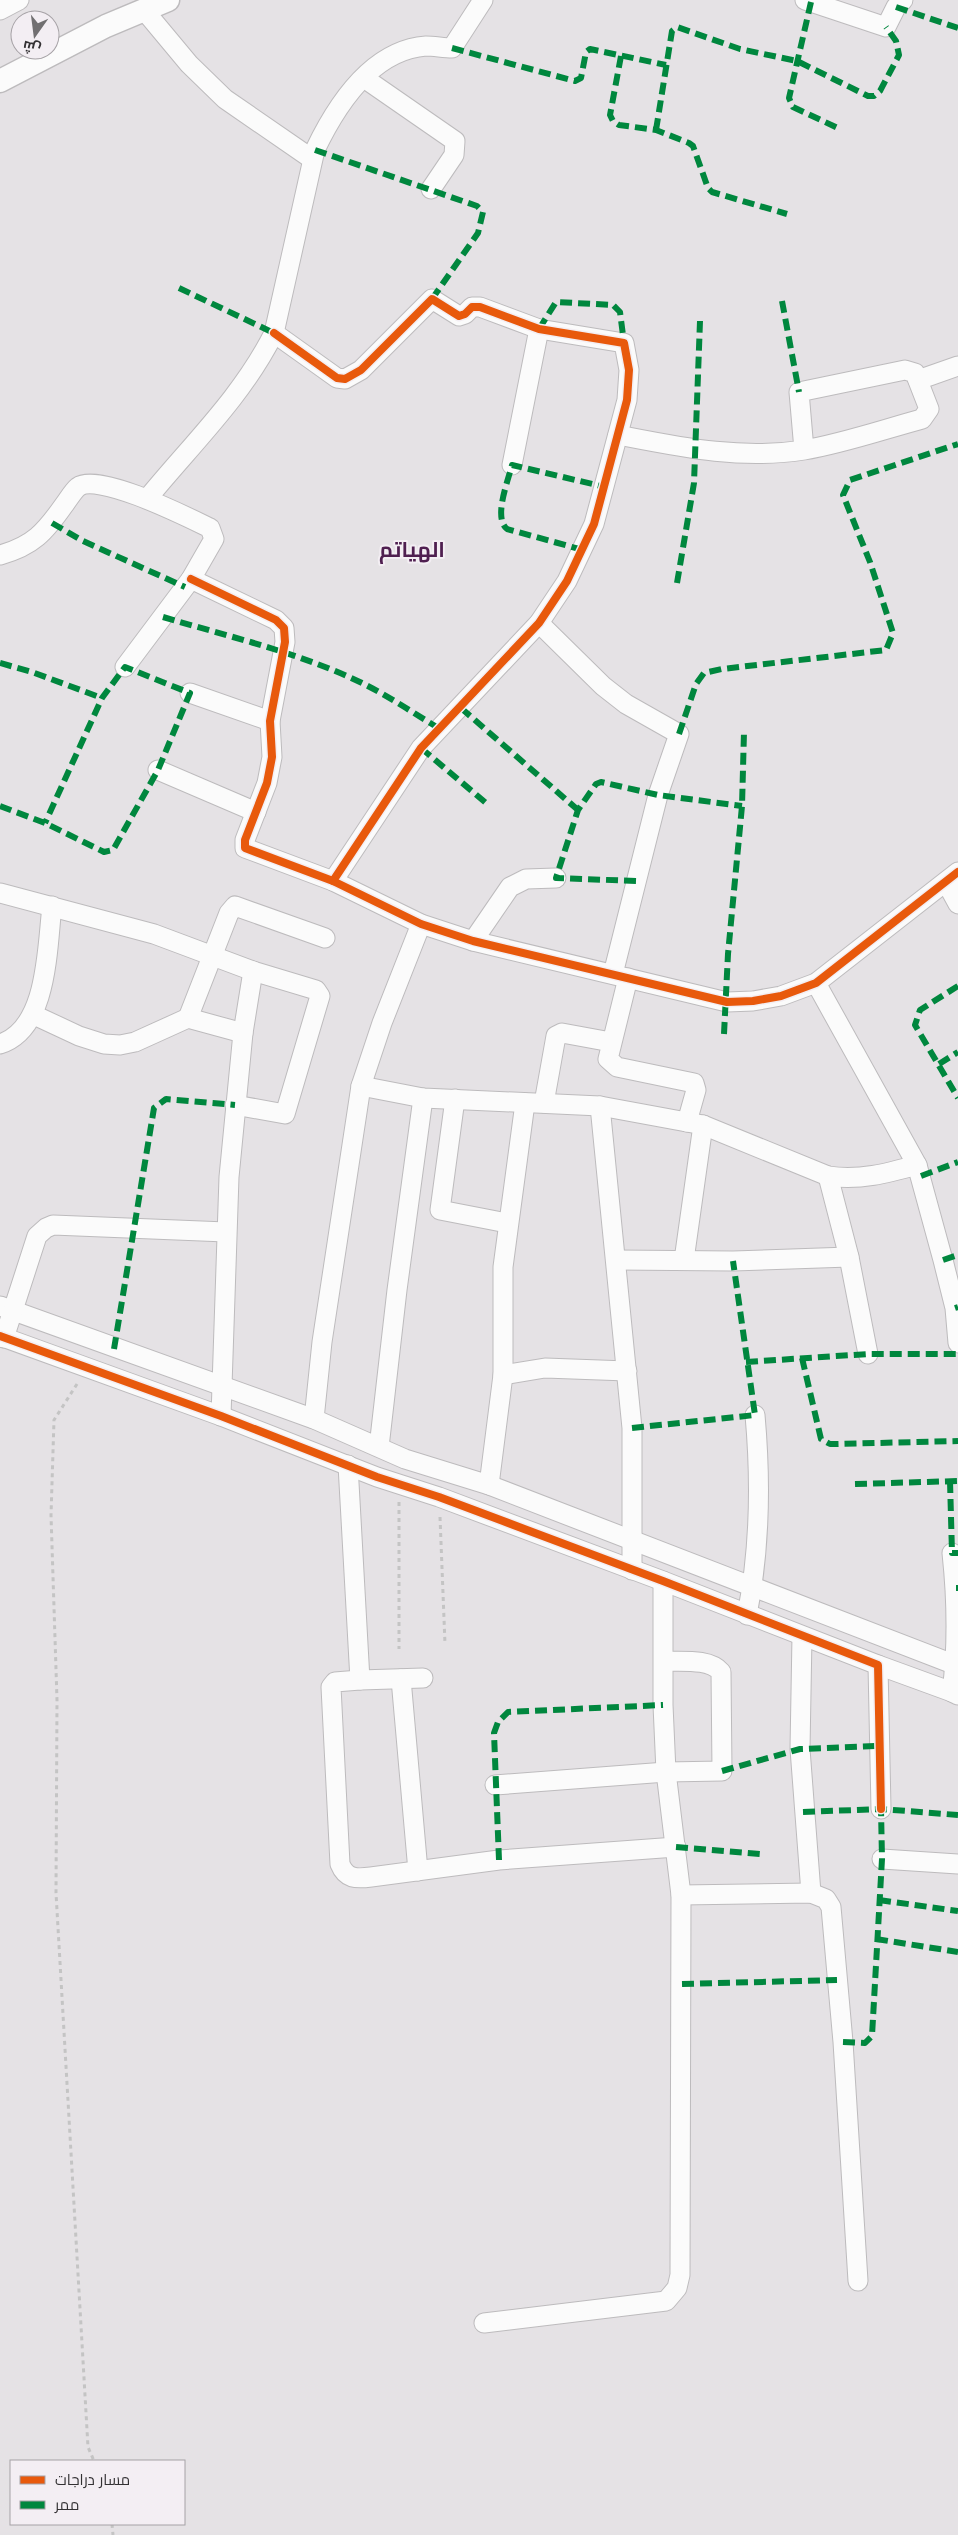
<svg xmlns="http://www.w3.org/2000/svg" width="958" height="2535" viewBox="0 0 958 2535" font-family="Jost,Cairo,sans-serif">
  <rect width="100%" height="100%" fill="#e5e2e5"/>
  <g fill="none" stroke-linecap="round" stroke-linejoin="round">
    <!-- minor casing -->
    <g stroke="#bdbbbd" stroke-width="21">
      <g id="minor">
        <polyline points="805,0 886,27 896,7 903,0"/>
        <polyline points="0,10 19,0"/>
        <polyline points="144,10 189,64 225,99 312,159"/>
        <polyline points="364,78 455,141 454,155 431,189"/>
        <polyline points="274,333 337,378 345,379 361,370 432,299 459,316 465,314 472,307 480,307 539,329 624,343 629,370 627,400 594,524 567,581 539,623 421,748 333,881"/>
        <polyline points="918,380 958,366"/>
        <path d="M618 435C680 447 740 460 804 450 841 444 885 429 922 419L929 409 915 373 905 370 799 392 804 450"/>
        <polyline points="512,465 539,329"/>
        <path d="M147 499C191 445 242 397 274 333L315 150C336 106 372 50 426 46 434 46 444 48 452 48L483 0"/>
        <path d="M0 555C33 546 45 532 64 505 68 500 73 491 78 487 98 472 187 517 210 528L214 539 191 579 125 667"/>
        <polyline points="191,579 276,620 284,628 285,642 270,721 272,757 267,783 245,840 245,848 333,881 421,924 473,941 727,1002 753,1001 781,996 816,983 958,872"/>
        <polyline points="539,623 603,686 626,704 679,734 658,795 613,974"/>
        <polyline points="190,693 270,721"/>
        <polyline points="158,770 256,812"/>
        <polyline points="946,882 958,904"/>
        <polyline points="0,893 154,934 253,971 316,990 320,996 285,1114 235,1105"/>
        <polyline points="473,941 510,887 526,879 556,878"/>
        <polyline points="628,978 608,1059 617,1067 694,1083 696,1090 687,1122"/>
        <polyline points="816,983 917,1165 943,1260 955,1308 958,1343"/>
        <polyline points="34,1015 79,1036 104,1044 120,1045 135,1042 188,1018 243,1033"/>
        <polyline points="188,1018 229,913 235,906 325,938"/>
        <path d="M0 1044C48 1029 47 948 52 906"/>
        <path d="M361 1086 423 1098 600 1106 703 1125 828 1176C859 1181 888 1173 917 1165"/>
        <polyline points="455,1099 440,1210 507,1223"/>
        <polyline points="544,1103 556,1036 562,1033 611,1042"/>
        <polyline points="600,1106 632,1428 632,1570"/>
        <polyline points="828,1176 849,1257 868,1354"/>
        <polyline points="616,1260 733,1261 849,1257"/>
        <polyline points="684,1260 703,1125"/>
        <polyline points="0,1306 314,1419 405,1459 489,1485 958,1666"/>
        <polyline points="0,1336 221,1416 377,1477 439,1497 663,1581 878,1665 881,1809"/>
        <polyline points="4,1338 37,1236 46,1228 53,1225 226,1232"/>
        <polyline points="503,1375 545,1368 627,1371"/>
        <polyline points="221,1416 229,1177 243,1033 253,971"/>
        <polyline points="314,1419 322,1342 361,1086 382,1023 421,924"/>
        <polyline points="379,1447 397,1290 423,1098"/>
        <polyline points="348,1465 360,1680 423,1678"/>
        <polyline points="489,1485 503,1375 503,1267 525,1103"/>
        <path d="M952 1553C957 1600 958 1645 952 1692L958 1695"/>
        <path d="M747 1615C760 1549 761 1482 755 1415"/>
        <polyline points="802,1636 800,1749 811,1893"/>
        <polyline points="878,1665 952,1692"/>
        <polyline points="401,1679 418,1871"/>
        <path d="M360 1680 335 1682 331 1687 340 1864C346 1879 356 1879 371 1877L499 1860 676 1847"/>
        <path d="M495 1785 666 1772 722 1771 721 1672C709 1658 681 1662 664 1661"/>
        <polyline points="882,1859 958,1864"/>
        <polyline points="681,1895 811,1893 826,1899 831,1907 843,2042 858,2281"/>
        <polyline points="484,2323 666,2301 677,2288 680,2275 681,1895 666,1772 663,1705 663,1581"/>
      </g>
    </g>
    <!-- tertiary casing -->
    <g stroke="#bdbbbd" stroke-width="25">
      <polyline id="tertiary" points="0,81 106,26 168,0"/>
    </g>
    <!-- path -->
    <g stroke="#c4c4c4" stroke-width="3" stroke-dasharray="4 4" stroke-linecap="butt">
      <polyline points="77,1384 54,1420 51,1515 57,1700 56,1893 88,2447 94,2461"/>
      <polyline points="399,1502 399,1649"/>
      <polyline points="440,1517 445,1644"/>
      <polyline points="112,2524 113,2535"/>
    </g>
    <!-- minor -->
    <use href="#minor" stroke="#fbfbfb" stroke-width="19"/>
    <!-- tertiary -->
    <use href="#tertiary" stroke="#fbfbfb" stroke-width="22"/>
    <!-- quiet -->
    <g stroke="#00873e" stroke-width="6" stroke-dasharray="12 6" stroke-linecap="butt">
      <polyline points="811,2 789,98 793,107 840,129"/>
      <polyline points="896,7 958,28"/>
      <polyline points="452,48 575,81 581,78 586,52 590,49 666,65"/>
      <polyline points="621,56 610,115 613,121 619,125 656,130 689,143 693,146 708,188 712,192 787,214"/>
      <polyline points="656,130 672,31 677,27 740,49 797,61 868,96 874,96 880,91 899,55 896,41 886,27"/>
      <polyline points="315,150 477,206 483,212 478,233 432,299"/>
      <polyline points="179,288 274,333"/>
      <polyline points="782,301 799,392"/>
      <polyline points="539,329 556,302 613,305 620,312 624,343"/>
      <polyline points="52,523 83,541 185,587"/>
      <path d="M583 550 507 529C493 518 508 481 512 465L605 487"/>
      <polyline points="677,583 694,483 700,321"/>
      <path d="M163 617C230 637 301 653 364 684 390 697 415 714 440 729"/>
      <polyline points="0,663 32,672 102,698"/>
      <polyline points="461,708 578,810"/>
      <polyline points="679,734 696,684 704,673 722,669 886,650 893,633 870,562 843,495 850,480 958,444"/>
      <polyline points="421,748 486,803"/>
      <polyline points="0,806 45,823 104,852 113,850 158,770 190,693 125,667 102,698 45,823"/>
      <polyline points="636,881 556,878 578,810 596,784 601,782 658,795 742,806"/>
      <polyline points="958,986 920,1010 915,1025 958,1098"/>
      <polyline points="724,1034 728,954 742,806 744,732"/>
      <polyline points="939,1064 958,1052"/>
      <polyline points="921,1176 958,1162"/>
      <polyline points="943,1260 958,1255"/>
      <polyline points="955,1308 958,1307"/>
      <polyline points="114,1349 154,1108 166,1099 235,1105"/>
      <polyline points="802,1358 821,1439 830,1444 836,1444 958,1441"/>
      <polyline points="746,1362 868,1354 958,1354"/>
      <polyline points="632,1428 755,1415 733,1261"/>
      <polyline points="950,1481 952,1553 958,1553"/>
      <polyline points="855,1484 958,1481"/>
      <polyline points="956,1588 958,1588"/>
      <polyline points="722,1771 800,1749 878,1746"/>
      <polyline points="803,1812 881,1809 958,1815"/>
      <polyline points="676,1847 761,1854"/>
      <polyline points="499,1860 494,1733 498,1722 508,1712 663,1705"/>
      <polyline points="879,1900 958,1911"/>
      <polyline points="876,1939 958,1952"/>
      <polyline points="682,1984 837,1980"/>
      <polyline points="843,2042 865,2043 872,2036 882,1859 881,1809"/>
    </g>
    <!-- cycleway casing -->
    <g stroke="#f3eef3" stroke-width="11">
      <g id="cycleway">
        <polyline points="274,333 337,378 345,379 361,370 432,299 459,316 465,314 472,307 480,307 539,329 624,343 629,370 627,400 594,524 567,581 539,623 421,748 333,881"/>
        <polyline points="191,579 276,620 284,628 285,642 270,721 272,757 267,783 245,840 245,848 333,881 421,924 473,941 727,1002 753,1001 781,996 816,983 958,872"/>
        <polyline points="0,1336 221,1416 377,1477 439,1497 663,1581 878,1665 881,1809"/>
      </g>
    </g>
    <!-- cycleway -->
    <use href="#cycleway" stroke="#e8590c" stroke-width="8"/>
  </g>
  <g text-anchor="middle" stroke-width="4" stroke-linejoin="round" paint-order="stroke">
    <!-- quarter labels -->
    <g font-size="21" font-weight="bold" fill="#4f1f50" stroke="#f3eef3">
      <text x="412" y="557">الهياتم</text>
    </g>
  </g>
  <!-- legend -->
  <rect x="10" y="2460" width="175" height="65" fill="#f3eef3" stroke="#a6a2a6"/>
  <rect x="20" y="2476" width="25" height="8" fill="#e8590c" stroke="#a6a2a6"/>
  <text x="55" y="2485" font-size="15" fill="#333133">مسار دراجات</text>
  <rect x="20" y="2501" width="25" height="8" fill="#00873e" stroke="#a6a2a6"/>
  <text x="55" y="2510" font-size="15" fill="#333133">ممر</text>
  <!-- north arrow -->
  <g transform="translate(35 35) rotate(194)"><circle r="24" fill="#f3eef3" stroke="#a6a2a6"/>
  <path d="M0-4L9 19L0 12L-9 19Z" fill="#716f71"/>
  <text y="-8" font-size="14" font-weight="bold" text-anchor="middle" fill="#333133">ش</text>
  </g>
</svg>
